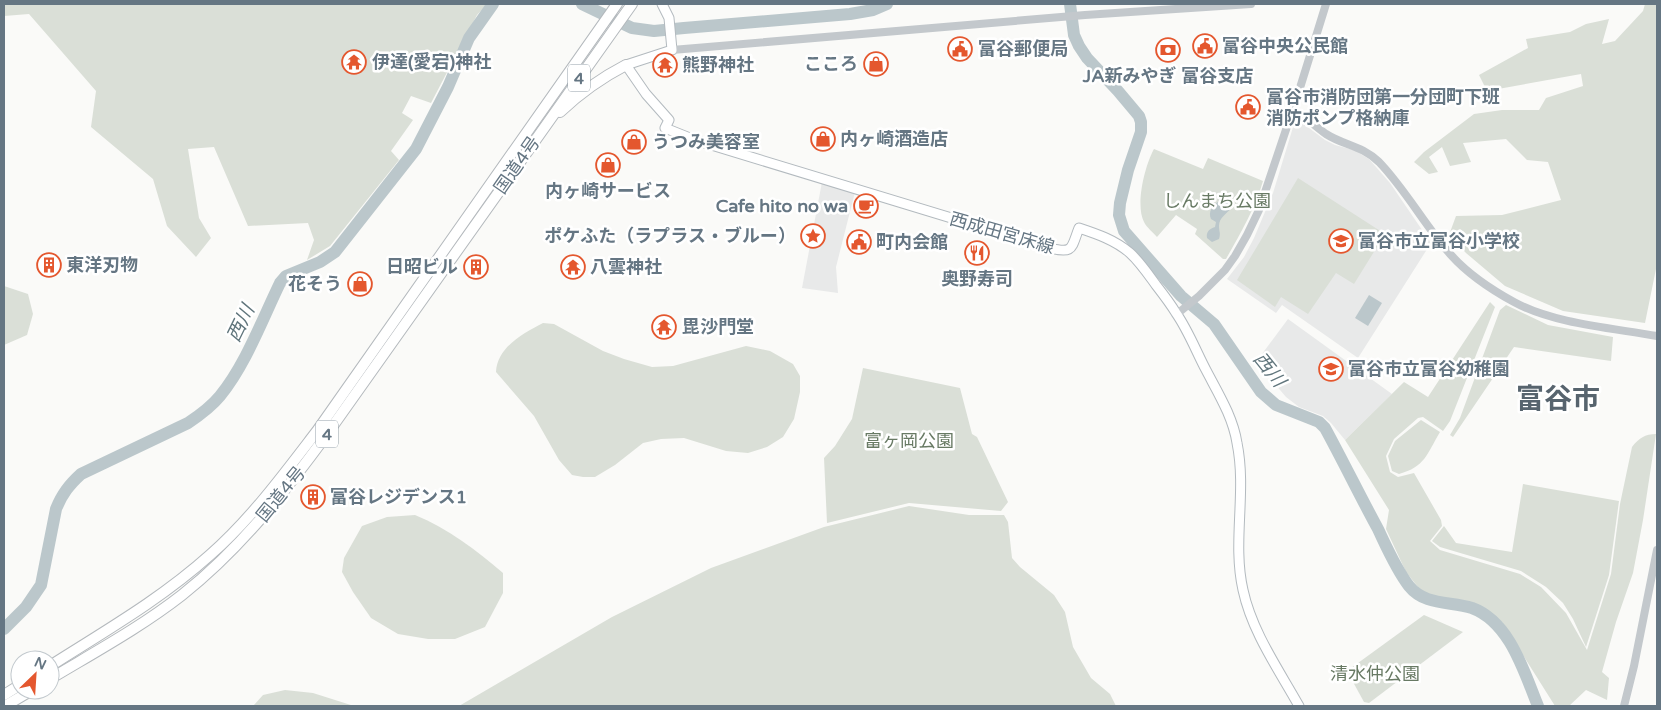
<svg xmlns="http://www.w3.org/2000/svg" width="1661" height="710" viewBox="0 0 1661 710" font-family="'Varela Round','Noto Sans JP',sans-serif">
  <rect width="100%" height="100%" fill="#fafaf8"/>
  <!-- built -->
  <g fill="#e8e9e9">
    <polygon points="1301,122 1325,140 1335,145 1354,150 1369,159 1390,183 1431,243 1358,358 1282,305 1276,313 1227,279 1244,257 1254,238 1273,193 1294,124"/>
    <polygon points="822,182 855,192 836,267 838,293 802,288"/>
    <polygon points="1288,319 1392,394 1345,440 1331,423 1323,416 1299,407 1286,397 1256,362"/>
  </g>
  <!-- green -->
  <g fill="#dadfd7">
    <polygon points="4,4 487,4 477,15 431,103 411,96 402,113 413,120 391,151 399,160 330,246 307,260 314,240 308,223 248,226 214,147 188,149 199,218 211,238 196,257 167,226 153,179 91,127 96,91 29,14 4,16"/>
    <polygon points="1645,4 1657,4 1657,264 1645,323 1563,311 1505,286 1466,253 1449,235 1456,216 1502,215 1561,200 1548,162 1527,160 1506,139 1463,143 1471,162 1450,166 1442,147 1429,157 1438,172 1429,174 1414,162 1424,152 1474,114 1502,110 1539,110 1546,98 1583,86 1581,74 1487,91 1479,75 1528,48 1526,39 1570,32 1586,24 1609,19 1602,44 1615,41 1643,11"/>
    <path d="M1154 149 1203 169 1208 158 1263 181C1255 209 1240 234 1226 259H1223L1195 234 1197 229 1176 215 1157 237C1153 232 1147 228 1144 222 1135 205 1145 165 1154 149Z"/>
    <polygon points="1298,178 1385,234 1354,284 1336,273 1308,314 1281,297 1275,307 1237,280"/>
    <polygon points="4,286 28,294 33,314 27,335 4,345"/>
    <path d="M1490 302 1495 307 1450 421 1443 431 1423 417 1418 418 1394 439 1386 456 1390 472 1398 477 1414 473 1441 520 1442 526 1430 541 1440 550 1520 574 1541 587 1566 613 1587 650 1611 574 1620 504 1632 447C1639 438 1645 434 1656 434L1643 520 1633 573 1616 622 1602 672 1609 678 1607 700 1586 690 1569 706H1555L1502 622 1478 607 1446 600 1422 592 1406 572 1386 529 1389 510 1345 440 1404 382 1428 397Z"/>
    <polygon points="1506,305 1548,325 1613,337 1611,361 1514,347 1453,437 1450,435 1460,418 1500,310"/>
    <path d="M543 323 554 324 603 351 624 359 652 367 673 366 746 346 770 351 793 364 800 376V392L794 419 783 437 767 447 748 453 726 451 684 438 661 439 643 443 615 465 595 477H583L572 475 559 460 534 416 496 372C497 347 524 333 543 323Z"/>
    <polygon points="863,368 960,388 972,434 977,437 1008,502 1001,511 909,503 827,523 824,458 835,446 852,419"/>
    <path d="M1421 420 1440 432C1427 454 1425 467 1399 474L1392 471 1388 456 1395 441Z"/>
    <polygon points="1523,484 1619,501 1609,575 1586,647 1573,619 1563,603 1546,587 1521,571 1440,547 1432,541 1444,526 1456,543 1512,552"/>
    <polygon points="909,506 969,515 1004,515 1008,522 1012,558 1020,567 1054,595 1065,612 1073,647 1091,678 1110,694 1116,706 459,706 612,617 711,568 824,527"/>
    <path d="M415 515C449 529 476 550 503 573V593L485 627 455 639H428L398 634 371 618 353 592 342 572 344 558 362 526 387 517Z"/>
    <polygon points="1424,615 1463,632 1369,703 1364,702 1347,671"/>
    <polygon points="285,690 313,693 354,706 253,706 263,695"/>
  </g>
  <!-- water -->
  <g fill="#bbc7cb">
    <path d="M1218 202H1226L1230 204 1231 208C1227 214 1219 217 1219 226 1219 232 1221 233 1219 239L1212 242 1207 238C1206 232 1209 229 1215 227L1216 222 1211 219C1208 212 1212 206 1218 202Z"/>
    <polygon points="1369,295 1382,303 1368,326 1355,318"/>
  </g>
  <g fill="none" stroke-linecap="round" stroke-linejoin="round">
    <!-- stream -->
    <polyline stroke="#bbc7cb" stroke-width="2" points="594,10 595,4"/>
    <!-- river -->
    <g stroke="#bbc7cb" stroke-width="12">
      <polyline points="582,4 632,28 654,31 684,28 850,14 873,10 887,4"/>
      <path d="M1070 4 1074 35 1079 46 1087 58 1118 91 1139 116 1141 122V132L1128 170 1120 203 1119 215 1124 231 1181 296 1214 324 1261 392 1276 405 1319 422 1325 428C1343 461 1360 496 1378 529 1387 548 1396 569 1409 586 1425 606 1450 601 1472 608 1510 622 1524 672 1538 706"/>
      <path d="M4 629 26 607 41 585 56 509C62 494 69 485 81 474L188 423C200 415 211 407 220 396 246 364 262 320 280 283L286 276 320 262 335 252 416 149 448 87 469 38 493 4"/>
    </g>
    <!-- secondary casing -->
    <g stroke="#b3babf" stroke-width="11">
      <path id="secondary" d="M662 4 669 18 672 50 626 65 646 94 669 120 665 128 695 140 1050 248C1074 254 1071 248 1079 228 1097 234 1115 240 1130 253 1140 262 1148 274 1156 285 1163 294 1170 303 1176 313 1188 330 1196 351 1206 370 1218 393 1233 417 1237 443 1247 492 1232 542 1243 590 1252 632 1279 670 1299 706"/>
    </g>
    <!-- trunk casing -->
    <g stroke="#b4b9bd" stroke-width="12">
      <g id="trunk">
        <path d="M560 112C580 93 601 78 626 65"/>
        <path d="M50 666C105 631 161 599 210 555 251 519 284 474 317 431L617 4"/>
        <path d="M50 679C95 652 141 627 182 595 239 550 283 494 325 437L632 4"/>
        <polyline points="4,695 20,685"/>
        <polyline points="5,706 32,690"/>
      </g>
    </g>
    <!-- tertiary -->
    <g stroke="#c3c8cc" stroke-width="8">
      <polyline points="672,50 1085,15 1251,4"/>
      <path d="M1293 110C1305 116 1315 126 1326 134 1345 146 1361 145 1379 162 1406 190 1425 226 1451 255 1468 274 1492 290 1514 302 1554 324 1613 328 1657 336"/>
      <polyline points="1177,314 1199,296 1225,270 1235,256 1247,235 1259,210 1299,91 1326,4"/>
      <polyline points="1624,706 1634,666 1657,550"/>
    </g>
    <!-- secondary -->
    <use href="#secondary" stroke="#fff" stroke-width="9"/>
    <!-- trunk -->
    <use href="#trunk" stroke="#fff" stroke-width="10"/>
  </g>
  <!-- icons -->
  <defs>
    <g id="civic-ring" transform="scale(1.25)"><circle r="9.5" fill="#fff" stroke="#e4572e" stroke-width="1.5"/><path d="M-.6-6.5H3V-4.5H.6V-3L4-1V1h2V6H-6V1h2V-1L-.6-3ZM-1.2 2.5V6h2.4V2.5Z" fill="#e4572e"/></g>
    <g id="bank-ring" transform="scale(1.25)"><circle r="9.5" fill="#fff" stroke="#e4572e" stroke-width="1.5"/><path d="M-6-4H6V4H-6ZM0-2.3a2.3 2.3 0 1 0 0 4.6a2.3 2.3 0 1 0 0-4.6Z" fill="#e4572e"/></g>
    <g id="temple-ring" transform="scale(1.25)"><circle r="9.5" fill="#fff" stroke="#e4572e" stroke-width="1.5"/><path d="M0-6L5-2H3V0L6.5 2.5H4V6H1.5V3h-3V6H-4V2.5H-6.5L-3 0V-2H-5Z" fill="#e4572e"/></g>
    <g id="shop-ring" transform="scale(1.25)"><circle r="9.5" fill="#fff" stroke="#e4572e" stroke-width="1.5"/><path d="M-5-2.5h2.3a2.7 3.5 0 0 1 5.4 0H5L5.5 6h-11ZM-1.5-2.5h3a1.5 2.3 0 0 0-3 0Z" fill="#e4572e"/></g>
    <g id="cafe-ring" transform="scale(1.25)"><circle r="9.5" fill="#fff" stroke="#e4572e" stroke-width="1.5"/><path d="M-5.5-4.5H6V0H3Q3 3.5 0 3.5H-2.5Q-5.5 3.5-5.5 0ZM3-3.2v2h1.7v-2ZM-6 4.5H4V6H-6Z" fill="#e4572e"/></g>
    <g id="sight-ring" transform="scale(1.25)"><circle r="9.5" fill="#fff" stroke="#e4572e" stroke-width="1.5"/><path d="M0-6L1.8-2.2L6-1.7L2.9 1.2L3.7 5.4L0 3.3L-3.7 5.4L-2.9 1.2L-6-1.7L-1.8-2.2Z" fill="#e4572e"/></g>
    <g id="school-ring" transform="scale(1.25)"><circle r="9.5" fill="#fff" stroke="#e4572e" stroke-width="1.5"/><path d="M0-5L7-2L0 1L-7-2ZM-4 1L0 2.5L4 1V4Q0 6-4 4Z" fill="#e4572e"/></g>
    <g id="restaurant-ring" transform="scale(1.25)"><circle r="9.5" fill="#fff" stroke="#e4572e" stroke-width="1.5"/><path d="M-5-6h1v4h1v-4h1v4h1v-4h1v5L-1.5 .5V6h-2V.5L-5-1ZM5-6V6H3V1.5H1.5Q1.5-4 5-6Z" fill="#e4572e"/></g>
    <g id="building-ring" transform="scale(1.25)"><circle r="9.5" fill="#fff" stroke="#e4572e" stroke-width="1.5"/><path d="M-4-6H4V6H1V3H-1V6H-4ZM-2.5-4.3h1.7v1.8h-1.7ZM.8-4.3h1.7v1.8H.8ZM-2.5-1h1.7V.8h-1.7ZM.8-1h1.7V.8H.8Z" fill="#e4572e"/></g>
  </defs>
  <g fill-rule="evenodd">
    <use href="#civic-ring" x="1205" y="46"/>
    <use href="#civic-ring" x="960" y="49"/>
    <use href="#bank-ring" x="1168" y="50"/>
    <use href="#temple-ring" x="354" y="62"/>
    <use href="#shop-ring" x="876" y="64"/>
    <use href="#temple-ring" x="665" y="65"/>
    <use href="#civic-ring" x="1248" y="107"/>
    <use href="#shop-ring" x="823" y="139"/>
    <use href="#shop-ring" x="634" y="142"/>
    <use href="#shop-ring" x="608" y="165"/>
    <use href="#cafe-ring" x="866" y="206"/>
    <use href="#sight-ring" x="813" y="236"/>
    <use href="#school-ring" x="1341" y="241"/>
    <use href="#civic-ring" x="859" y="242"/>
    <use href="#restaurant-ring" x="977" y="253"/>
    <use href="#building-ring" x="49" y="265"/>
    <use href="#building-ring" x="476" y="267"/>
    <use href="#temple-ring" x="573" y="267"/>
    <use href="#shop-ring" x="360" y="284"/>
    <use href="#temple-ring" x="664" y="327"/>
    <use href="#school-ring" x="1331" y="369"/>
    <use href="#building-ring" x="313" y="497"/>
  </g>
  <g text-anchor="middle" stroke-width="5" stroke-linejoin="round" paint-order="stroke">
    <!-- shield labels -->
    <g fill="#fff" stroke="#939fa8" stroke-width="1">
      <rect x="568" y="64.5" width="22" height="27" rx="4"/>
      <rect x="316" y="420.5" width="22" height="27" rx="4"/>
    </g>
    <g font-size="16" font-weight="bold" fill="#657683">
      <text x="579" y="84">4</text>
      <text x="327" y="440">4</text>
    </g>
    <!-- poi labels -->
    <g font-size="18" font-weight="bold" fill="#657683" stroke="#fff" text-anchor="start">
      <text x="1222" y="52">富谷中央公民館</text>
      <text x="978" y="55">富谷郵便局</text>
      <text x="372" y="68">伊達(愛宕)神社</text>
      <text x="858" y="70" text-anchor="end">こころ</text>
      <text x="682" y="71">熊野神社</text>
      <text x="1168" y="82" text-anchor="middle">JA新みやぎ 富谷支店</text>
      <text x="1266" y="103">富谷市消防団第一分団町下班<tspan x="1266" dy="21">消防ポンプ格納庫</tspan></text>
      <text x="840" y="145">内ヶ崎酒造店</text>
      <text x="652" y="148">うつみ美容室</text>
      <text x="608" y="197" text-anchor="middle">内ヶ崎サービス</text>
      <text x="848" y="212" text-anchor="end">Cafe hito no wa</text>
      <text x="796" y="242" text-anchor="end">ポケふた（ラプラス・ブルー）</text>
      <text x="1358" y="247">富谷市立富谷小学校</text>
      <text x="876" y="248">町内会館</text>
      <text x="66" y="271">東洋刃物</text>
      <text x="458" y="273" text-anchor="end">日昭ビル</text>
      <text x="590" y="273">八雲神社</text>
      <text x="977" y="285" text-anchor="middle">奥野寿司</text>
      <text x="342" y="290" text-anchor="end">花そう</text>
      <text x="682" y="333">毘沙門堂</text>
      <text x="1348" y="375">富谷市立富谷幼稚園</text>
      <text x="330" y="503">富谷レジデンス1</text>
    </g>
    <!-- street labels -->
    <g font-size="18" fill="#657683" stroke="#fff">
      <text transform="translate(517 165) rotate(-55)" y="6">国道4号</text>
      <text transform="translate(1002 233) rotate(16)" y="6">西成田宮床線</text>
      <text transform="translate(281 494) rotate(-51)" y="6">国道4号</text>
    </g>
    <!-- park labels -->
    <g font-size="18" fill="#687a64" stroke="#fff">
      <text x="1217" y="207">しんまち公園</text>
      <text x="909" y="447">富ヶ岡公園</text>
      <text x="1375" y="680">清水仲公園</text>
    </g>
    <!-- water labels -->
    <g font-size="19" font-style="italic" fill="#60757c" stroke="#fff">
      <text transform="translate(240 323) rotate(-64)" y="7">西川</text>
      <text transform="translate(1270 369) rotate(51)" y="7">西川</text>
    </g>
    <!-- town labels -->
    <g font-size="28" font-weight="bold" fill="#57646e" stroke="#fff">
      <text x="1558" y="408">富谷市</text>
    </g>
  </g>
  <!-- border -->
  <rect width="1661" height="710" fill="none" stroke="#657683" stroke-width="10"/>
  <!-- north arrow -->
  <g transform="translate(35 675) rotate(25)"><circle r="24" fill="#ffffff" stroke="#c1c8cd"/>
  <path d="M0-4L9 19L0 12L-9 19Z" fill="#e4572e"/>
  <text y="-8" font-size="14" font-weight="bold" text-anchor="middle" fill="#657683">N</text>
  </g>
</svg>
